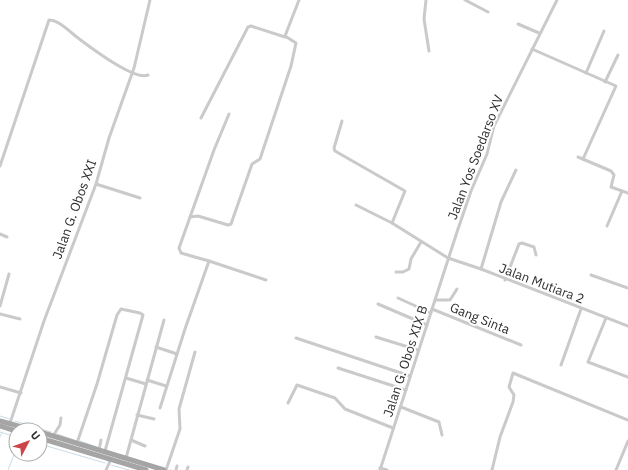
<svg xmlns="http://www.w3.org/2000/svg" width="628" height="470" viewBox="0 0 628 470" font-family="'IBM Plex Sans',sans-serif">
  <rect width="100%" height="100%" fill="#fff"/>
  <g fill="none" stroke-linecap="round" stroke-linejoin="round">
    <!-- stream -->
    <g stroke="#cbdbe6" stroke-width="1">
      <polyline points="0,416 9,419"/>
      <polyline points="15,421 51,432"/>
      <polyline points="0,432 16,437"/>
      <polyline points="57,434 74,440"/>
      <polyline points="0,437 2,432"/>
      <polyline points="80,441 97,447"/>
      <polyline points="40,444 105,463"/>
      <polyline points="111,465 129,470"/>
      <polyline points="8,470 16,450"/>
      <polyline points="169,470 171,470"/>
    </g>
    <!-- street -->
    <g stroke="#cacaca" stroke-width="3">
      <polyline points="426,0 424,19 429,51"/>
      <polyline points="465,0 488,12"/>
      <polyline points="518,24 539,33"/>
      <polyline points="532,49 616,86 583,159"/>
      <polyline points="586,73 604,31"/>
      <polyline points="605,82 618,55"/>
      <polyline points="201,118 248,27 251,26 285,37"/>
      <polyline points="342,121 334,148 335,151 405,191 392,223"/>
      <polyline points="578,157 611,171 614,175 611,187 628,193"/>
      <path d="M0 166 49 20C59 20 70 32 78 38 90 47 134 81 148 75"/>
      <polyline points="96,184 140,198"/>
      <polyline points="356,205 392,223 448,258 481,269 628,326"/>
      <polyline points="190,217 198,216 228,225 231,224 252,164 260,159 291,66 296,43 285,36 299,0"/>
      <polyline points="607,226 622,191"/>
      <polyline points="0,234 7,237"/>
      <polyline points="209,261 266,280"/>
      <polyline points="481,269 501,202 516,170"/>
      <polyline points="396,272 403,272 409,269 411,259 421,242"/>
      <polyline points="591,275 628,288"/>
      <polyline points="505,280 519,244 522,243 534,247 536,255"/>
      <polyline points="398,298 431,313"/>
      <polyline points="435,300 450,300 457,289"/>
      <polyline points="378,304 427,325"/>
      <polyline points="0,306 9,274"/>
      <polyline points="432,309 521,345"/>
      <polyline points="0,314 20,319"/>
      <polyline points="606,318 588,362 628,377"/>
      <polyline points="376,337 418,350"/>
      <polyline points="296,338 410,376"/>
      <polyline points="156,347 177,354"/>
      <polyline points="561,365 581,309"/>
      <polyline points="338,368 406,390"/>
      <polyline points="126,378 146,384"/>
      <polyline points="147,380 166,386"/>
      <polyline points="0,387 21,393"/>
      <polyline points="288,403 297,385 335,398 345,409 393,428"/>
      <polyline points="401,407 439,422 442,435"/>
      <polyline points="160,408 185,329 209,261 181,253 179,248 214,150 229,114"/>
      <polyline points="137,415 154,419"/>
      <polyline points="10,423 44,321 96,184 109,138 134,68 150,0"/>
      <polyline points="53,436 60,425 61,418"/>
      <polyline points="131,440 145,446"/>
      <polyline points="77,443 97,384 117,315 121,309 140,313 143,315 105,451"/>
      <polyline points="99,450 101,440"/>
      <polyline points="126,458 164,320"/>
      <polyline points="380,468 387,470"/>
      <polyline points="106,470 111,459"/>
      <polyline points="166,470 180,429 179,409 195,352"/>
      <polyline points="176,470 177,466"/>
      <polyline points="187,470 188,467"/>
      <polyline points="380,470 457,232 471,191 487,154 494,126 557,0"/>
      <polyline points="492,470 500,437 513,402 514,395 509,387 513,373 628,420"/>
      <polyline points="616,470 628,441"/>
    </g>
    <!-- primary -->
    <g stroke="#a5a5a5" stroke-width="5">
      <polyline points="0,421 33,430"/>
      <polyline points="0,426 16,431"/>
      <polyline points="40,432 164,470"/>
      <polyline points="40,438 146,470"/>
    </g>
  </g>
  <g text-anchor="middle" stroke-width="4" stroke-linejoin="round" paint-order="stroke">
    <!-- street labels -->
    <g font-size="13" fill="#2d2d2d" stroke="#fff">
      <text transform="translate(475 157) rotate(-69)" y="5">Jalan Yos Soedarso XV</text>
      <text transform="translate(74 209) rotate(-70)" y="5">Jalan G. Obos XXI</text>
      <text transform="translate(542 283) rotate(21)" y="5">Jalan Mutiara 2</text>
      <text transform="translate(480 318) rotate(22)" y="5">Gang Sinta</text>
      <text transform="translate(405 361) rotate(-72)" y="5">Jalan G. Obos XIX B</text>
    </g>
  </g>
  <!-- north arrow -->
  <g transform="translate(28 442) rotate(49)"><circle r="19" fill="#ffffff" stroke="#ababab"/>
  <path d="M0-3L7 15L0 10L-7 15Z" fill="#ce4549"/>
  <text y="-6" font-size="11" font-weight="bold" text-anchor="middle" fill="#2d2d2d">U</text>
  </g>
</svg>
